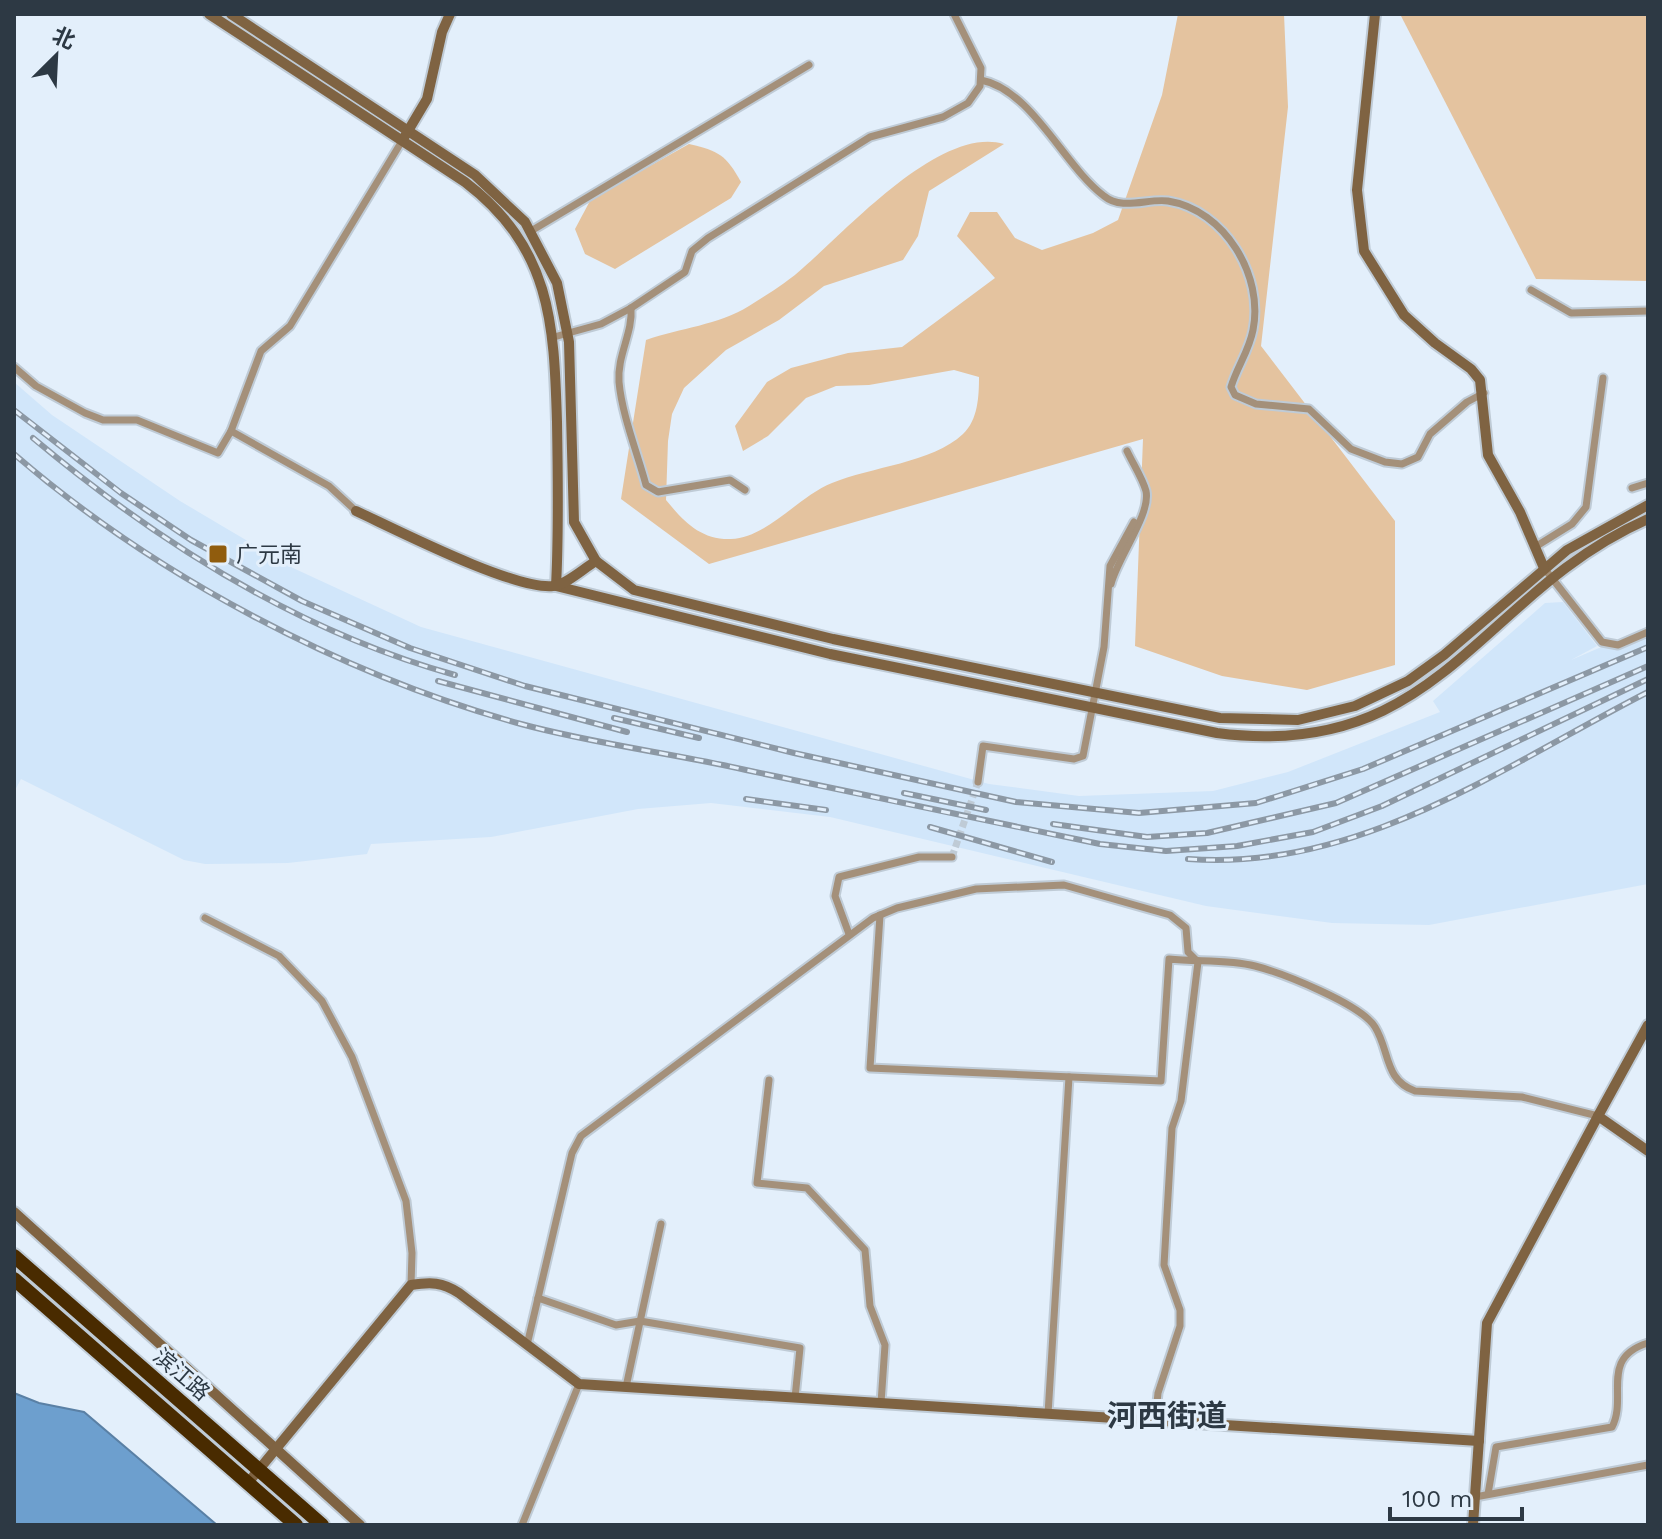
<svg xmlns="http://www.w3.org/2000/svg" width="1662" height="1539" viewBox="0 0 1662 1539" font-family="'Work Sans','Noto Sans SC',sans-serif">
  <rect width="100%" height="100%" fill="#e3effb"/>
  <!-- built -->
  <polygon fill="#d1e6fa" points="14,382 52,415 180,501 293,568 421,627 989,784 1079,796 1213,791 1288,772 1440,712 1433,701 1545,603 1563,602 1597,646 1571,660 1648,627 1648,884 1429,925 1332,923 1206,906 830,817 711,803 638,809 491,837 371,844 367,854 288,863 205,864 184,860 21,779 14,792"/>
  <!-- green -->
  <g fill="#e4c39f">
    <path d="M1178 14H1284L1288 107 1261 346 1395 521V665L1307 690 1222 676 1135 646 1143 439 709 564 621 499 646 340C681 328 718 325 749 306 768 294 788 282 804 267 848 229 941 125 1004 144L929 191 918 236 903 260 824 286 779 320 726 350 684 388 672 414 668 441 666 500C684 522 701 540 731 539 767 538 799 496 832 483 870 467 932 463 963 434 978 420 979 396 979 377L954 370 869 385 836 386 806 398 768 436 743 451 735 426 767 382 791 368 848 353 902 347 995 278 957 236 970 212H997L1015 238 1042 250 1093 233 1118 220 1162 95Z"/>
    <polygon points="1400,14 1648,14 1648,281 1536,279"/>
    <path d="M689 144C719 151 726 155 741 182L731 198 615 269 585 254 575 229 591 199Z"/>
  </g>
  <!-- water -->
  <polygon fill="#6d9fce" stroke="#5a80a5" stroke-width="2" points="14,1393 39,1403 84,1412 217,1525 14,1525"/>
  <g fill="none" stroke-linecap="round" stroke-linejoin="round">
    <!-- street-tunnel -->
    <polyline stroke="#bfcbd6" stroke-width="7" stroke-dasharray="7 3.5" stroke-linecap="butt" points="952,857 978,782"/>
    <!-- street casing -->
    <g stroke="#bfcbd6" stroke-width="11">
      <g id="street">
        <path d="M981 80C1032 90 1064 166 1104 196 1122 211 1148 198 1168 201 1225 210 1264 276 1253 330 1249 351 1237 367 1231 387L1235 395 1256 404 1309 409 1351 449 1385 462 1402 464 1418 457 1430 434 1467 402 1484 393"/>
        <polyline points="531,231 809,65"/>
        <polyline points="1531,290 1571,313 1648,311"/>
        <path d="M631 308C633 333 617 355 619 382 622 415 637 452 646 485L658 492 730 480 745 490"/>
        <polyline points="554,337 601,324 631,308 685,272 692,251 708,238 870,137 943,117 968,103 980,86 981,68 954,14"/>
        <polyline points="14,367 36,386 85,413 103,420 137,420 218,453 231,431 261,351 290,326 402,141"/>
        <polyline points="231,431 329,486 356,511"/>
        <polyline points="1632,488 1648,483"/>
        <polyline points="1535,547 1572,524 1586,507 1603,378"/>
        <polyline points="1544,568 1602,642 1618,645 1648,632"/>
        <path d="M1111 584C1118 557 1151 514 1146 491 1142 477 1133 464 1127 451"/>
        <polyline points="978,782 983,746 1074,759 1083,756 1104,647 1110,566 1134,522"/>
        <path d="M880 915 870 1068 1161 1081 1169 959C1197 962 1229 959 1255 966 1282 973 1361 1004 1375 1027 1390 1051 1384 1080 1415 1091L1522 1097 1598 1116"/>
        <polyline points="205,918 279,956 322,1001 352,1057 406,1201 412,1253 411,1285"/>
        <polyline points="849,934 835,896 839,877 919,857 952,857"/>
        <polyline points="769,1080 757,1183 807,1188 865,1250 870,1306 885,1345 881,1403"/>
        <polyline points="538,1298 616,1325 640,1321 800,1348 795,1398"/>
        <polyline points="527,1345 572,1153 581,1136 873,918 897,908 976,889 1064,885 1170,915 1186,928 1188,952 1198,962"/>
        <polyline points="626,1387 661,1224"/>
        <polyline points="1048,1414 1069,1077"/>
        <polyline points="1155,1422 1158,1393 1180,1326 1180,1310 1164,1265 1172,1128 1181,1101 1198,962"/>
        <path d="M1488 1494 1496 1447 1612 1427C1628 1397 1599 1358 1648 1343"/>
        <polyline points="1475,1497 1648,1465"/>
        <polyline points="522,1525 579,1384"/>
      </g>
    </g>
    <!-- secondary casing -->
    <g stroke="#bfcbd6" stroke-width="14">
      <g id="secondary">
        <path d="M209 14 465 182C551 248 554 322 557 422 558 477 559 531 556 586L830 654 1217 733C1440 762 1478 594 1648 519"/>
        <polyline points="231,14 475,175 525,222 557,283 569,342 574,522 596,561 634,590 833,639 1220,718 1298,720 1355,706 1408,681 1444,655 1567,550 1648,505"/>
        <polyline points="1375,14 1357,190 1364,251 1404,315 1435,343 1471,369 1480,380 1488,455 1520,512 1544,568"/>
        <polyline points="405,136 427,99 442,32 450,14"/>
        <path d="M356 511C397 530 514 590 553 586 566 585 584 568 596 561"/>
        <polyline points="1598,1116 1648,1025"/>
        <polyline points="14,1212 360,1525"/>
        <path d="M247 1484 411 1285C431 1282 442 1282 459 1293L579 1384 1479 1441"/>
        <polyline points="1473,1525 1487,1323 1598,1116 1648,1151"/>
      </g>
    </g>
    <!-- highway casing -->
    <g stroke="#bfcbd6" stroke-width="18">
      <g id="highway">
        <polyline points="14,1256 322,1525"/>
        <polyline points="14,1279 296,1525"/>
      </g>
    </g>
    <!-- street -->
    <use href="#street" stroke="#a4907a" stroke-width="7"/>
    <!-- secondary -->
    <use href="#secondary" stroke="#7f6342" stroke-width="10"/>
    <!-- highway -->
    <use href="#highway" stroke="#492b00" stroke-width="14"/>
    <!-- rail casing -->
    <g stroke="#8c98a4" stroke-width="6">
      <g id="rail">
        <polyline points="14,410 121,493 191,540 302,601 410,648 525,686 794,753 1016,802 1139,813 1256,803 1363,769 1648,647"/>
        <path d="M33 438C156 541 299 632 455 675"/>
        <path d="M14 454C154 575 342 675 521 724 595 744 671 753 746 770 864 795 982 820 1100 844L1166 851 1237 846 1313 832 1382 806 1648 679"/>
        <polyline points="438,681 627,732"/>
        <polyline points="614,718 699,738"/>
        <polyline points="904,793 986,810"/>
        <polyline points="746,799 826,810"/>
        <polyline points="1053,824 1147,837 1207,833 1336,803 1648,666"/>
        <polyline points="930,827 1052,862"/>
        <path d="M1188 859C1359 872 1503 766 1648 692"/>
      </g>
    </g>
    <!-- rail -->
    <use href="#rail" stroke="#e3effb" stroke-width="3" stroke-dasharray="9" stroke-linecap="butt"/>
  </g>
  <!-- markers -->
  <rect fill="#905c0d" stroke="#e3effb" stroke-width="3" x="208" y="544" width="20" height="20" rx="4"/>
  <g text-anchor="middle" stroke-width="6" stroke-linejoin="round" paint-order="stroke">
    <!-- poi labels -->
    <g font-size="22" fill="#2d3944" stroke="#e3effb" text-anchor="start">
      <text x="236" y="562">广元南</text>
    </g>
    <!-- street labels -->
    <g font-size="22" fill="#2d3944" stroke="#e3effb">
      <text transform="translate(182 1374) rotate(41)" y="8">滨江路</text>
    </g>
    <!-- district labels -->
    <g font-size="30" font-weight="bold" fill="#2d3944" stroke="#e3effb">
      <text x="1167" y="1426">河西街道</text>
    </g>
  </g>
  <!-- border -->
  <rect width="1662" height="1539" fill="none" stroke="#2d3944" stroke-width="32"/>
  <!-- north arrow -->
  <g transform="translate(56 56) rotate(24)" stroke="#e3effb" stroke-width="6" paint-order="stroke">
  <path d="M0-6L14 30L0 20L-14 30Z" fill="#2d3944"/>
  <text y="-12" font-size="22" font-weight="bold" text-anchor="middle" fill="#2d3944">北</text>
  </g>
  <!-- scale -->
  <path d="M1390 1507v12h132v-12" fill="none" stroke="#2d3944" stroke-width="4"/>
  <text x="1402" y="1507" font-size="24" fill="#2d3944" stroke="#e3effb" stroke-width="6" paint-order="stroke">100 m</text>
</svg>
